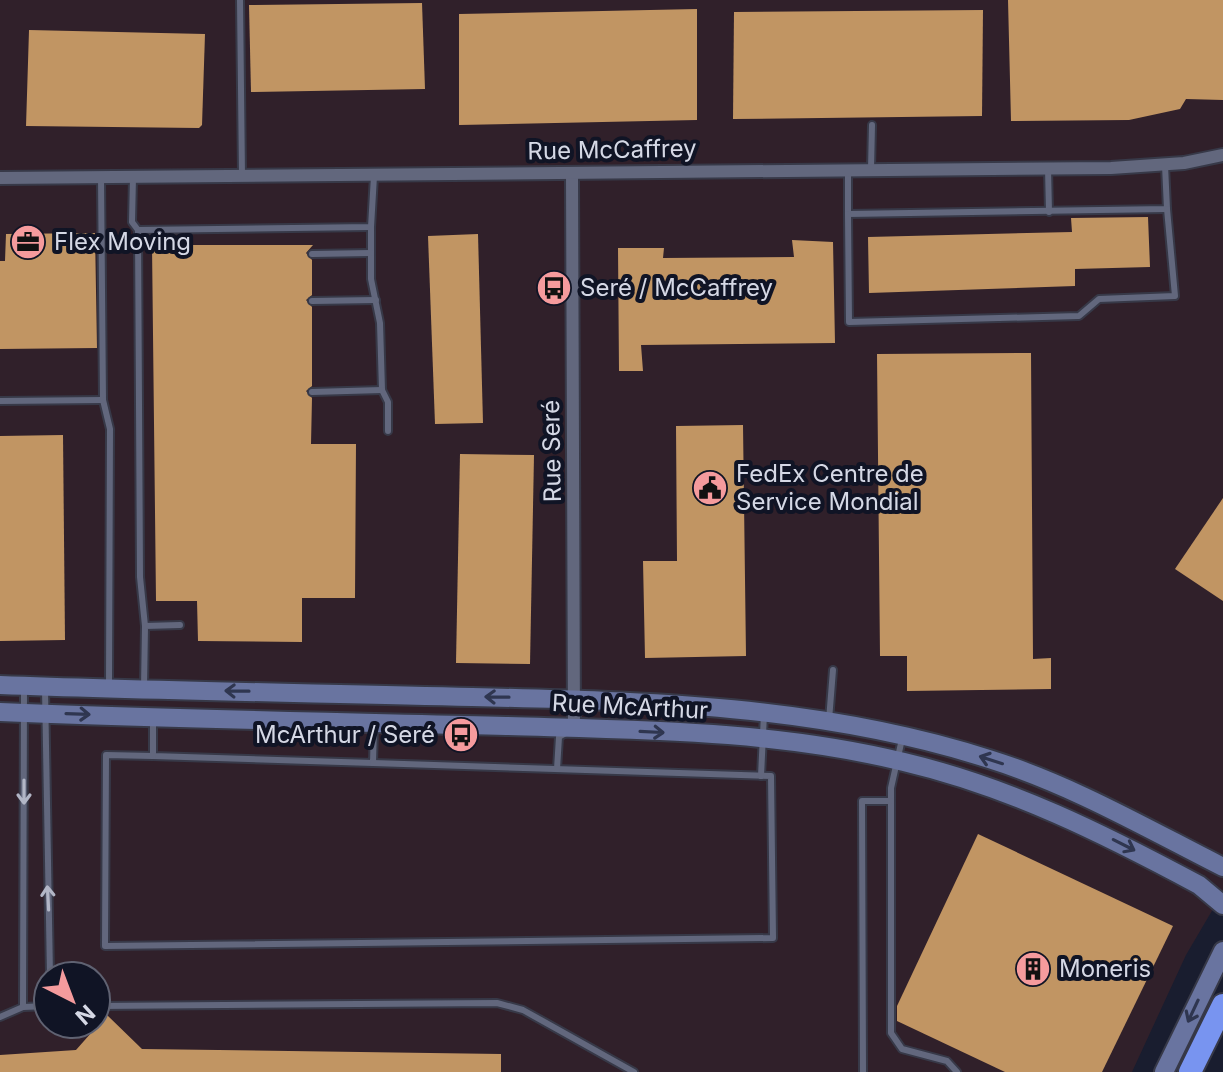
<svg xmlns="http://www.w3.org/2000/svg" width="1223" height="1072" viewBox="0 0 1223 1072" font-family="Inter,sans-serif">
  <rect width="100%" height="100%" fill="#191d2f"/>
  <!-- industrial -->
  <path fill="#30202a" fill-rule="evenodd" d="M0 0H1223V892L1186 955 1132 1072H0ZM48 976H96V1024H48Z"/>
  <!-- building -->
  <g fill="#c19563">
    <polygon points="1008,0 1223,0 1223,100 1186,99 1180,109 1129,120 1011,121"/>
    <polygon points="422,3 425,89 251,92 249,5"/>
    <polygon points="697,9 697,120 459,125 459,14"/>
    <polygon points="983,10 982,116 733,119 734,12"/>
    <polygon points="29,30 205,34 202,125 199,128 26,126"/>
    <polygon points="1148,217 1150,267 1075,269 1075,286 869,293 868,237 1072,232 1071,218"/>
    <polygon points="95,233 97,348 0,349 0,261 5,261 6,234"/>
    <polygon points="478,234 483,423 435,424 428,236"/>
    <polygon points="792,240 833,242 835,343 641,345 643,371 619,371 618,248 664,248 663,258 794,257"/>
    <polygon points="152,245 313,245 306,253 312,260 312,295 306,300 312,307 312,386 306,391 312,398 311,444 356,444 355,598 302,598 302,642 198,641 197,601 156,601"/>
    <polygon points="1031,353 1033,659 1051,658 1051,689 907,691 907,656 880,656 877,354"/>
    <polygon points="743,425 746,656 645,658 643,561 677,561 676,426"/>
    <polygon points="63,435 65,640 0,641 0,436"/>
    <polygon points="460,454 534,455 530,664 456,663"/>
    <polygon points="1223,498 1223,601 1175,569"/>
    <polygon points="978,834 1173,926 1102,1072 1005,1072 897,1021 897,1006"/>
    <polygon points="107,1015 142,1049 501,1054 501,1072 0,1072 0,1055 76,1050"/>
  </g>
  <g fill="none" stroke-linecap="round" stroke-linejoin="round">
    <!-- lane casing -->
    <g stroke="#373948" stroke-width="10">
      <g id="lane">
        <polyline points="240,0 242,176"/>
        <polyline points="1048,168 1049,212"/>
        <polyline points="871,169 872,125"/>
        <polyline points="848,170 848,214 1167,209 1165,165"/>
        <polyline points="101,177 103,400 110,429 109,684"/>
        <polyline points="133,177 132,222 138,230 140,577 145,626"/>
        <polyline points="848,214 849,322 1079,316 1099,299 1175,296 1167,209"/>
        <polyline points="371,227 371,279 380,323 382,390 388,402 388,431"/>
        <polyline points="138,230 371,227 374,176"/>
        <polyline points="312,254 371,253"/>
        <polyline points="312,301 376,300"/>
        <polyline points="312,392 382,390"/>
        <polyline points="0,401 103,400"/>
        <polyline points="45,688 50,976"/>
        <polyline points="144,688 145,626 180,625"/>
        <polyline points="153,720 153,756 373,763 374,727"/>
        <polyline points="829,720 833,670"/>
        <polyline points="902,739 891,788 891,1033 902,1049 947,1061 957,1072"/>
        <polyline points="153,756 106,755 105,946 773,938 771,776 373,763"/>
        <polyline points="557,769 559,737 566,733"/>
        <polyline points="761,776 764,714"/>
        <polyline points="96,1006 497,1003 523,1010 634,1072"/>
        <polyline points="23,1007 24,689"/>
        <polyline points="0,1017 23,1007 48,1006"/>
        <polyline points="863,1072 862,801 891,801"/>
      </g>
    </g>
    <!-- street casing -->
    <g stroke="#373948" stroke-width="16">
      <g id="street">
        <polyline points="572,173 574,728"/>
        <polyline points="0,178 1111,168 1184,163 1223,155"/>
      </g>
    </g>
    <!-- secondary casing -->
    <g stroke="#373948" stroke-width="22">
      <g id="secondary">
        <path d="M0 685C157 691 315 693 472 697 647 701 821 705 989 759 1072 785 1146 828 1223 867"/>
        <path d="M0 712C168 719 337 722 506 726 639 730 774 730 904 762 1010 787 1104 834 1199 885L1223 905"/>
        <polyline points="1164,1072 1223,951"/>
      </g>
    </g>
    <!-- highway casing -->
    <g stroke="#373948" stroke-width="26">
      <polyline id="highway" points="1190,1072 1223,1005"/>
    </g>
    <!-- lane -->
    <use href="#lane" stroke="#62677d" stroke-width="6"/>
    <!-- street -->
    <use href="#street" stroke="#62677d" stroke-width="12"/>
    <!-- secondary -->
    <use href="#secondary" stroke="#6974a0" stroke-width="18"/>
    <!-- highway -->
    <use href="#highway" stroke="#7894f0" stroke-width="22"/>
  </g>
  <!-- one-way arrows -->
  <defs><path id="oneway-shaft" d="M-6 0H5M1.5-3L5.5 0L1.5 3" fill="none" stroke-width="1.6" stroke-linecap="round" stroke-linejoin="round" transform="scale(2)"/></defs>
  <g stroke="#2f3650">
    <use href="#oneway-shaft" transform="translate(237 691) rotate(-179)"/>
    <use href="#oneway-shaft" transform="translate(497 697) rotate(-179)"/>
    <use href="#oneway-shaft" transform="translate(78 714) rotate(2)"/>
    <use href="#oneway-shaft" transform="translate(652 732) rotate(3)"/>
    <use href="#oneway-shaft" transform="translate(991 760) rotate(-162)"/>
    <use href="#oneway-shaft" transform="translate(1124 845) rotate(27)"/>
    <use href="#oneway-shaft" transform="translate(1193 1011) rotate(115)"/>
  </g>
  <g stroke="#b2b6c6">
    <use href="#oneway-shaft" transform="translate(24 792) rotate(90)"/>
    <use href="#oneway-shaft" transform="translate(48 898) rotate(-93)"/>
  </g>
  <!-- icons -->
  <defs>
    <g id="office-disc" transform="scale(1.8)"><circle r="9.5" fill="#f59b9d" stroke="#101425"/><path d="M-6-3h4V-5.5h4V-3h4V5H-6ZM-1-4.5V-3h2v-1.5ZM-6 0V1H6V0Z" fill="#111"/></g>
    <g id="bus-disc" transform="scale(1.8)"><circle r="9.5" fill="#f59b9d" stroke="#101425"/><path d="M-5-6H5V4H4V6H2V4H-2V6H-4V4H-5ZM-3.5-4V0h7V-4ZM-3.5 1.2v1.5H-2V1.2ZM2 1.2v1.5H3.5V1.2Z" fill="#111"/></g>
    <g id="civic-disc" transform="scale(1.8)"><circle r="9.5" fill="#f59b9d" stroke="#101425"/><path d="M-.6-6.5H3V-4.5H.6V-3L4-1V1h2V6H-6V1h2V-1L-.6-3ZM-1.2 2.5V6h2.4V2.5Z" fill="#111"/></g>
    <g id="building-disc" transform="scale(1.8)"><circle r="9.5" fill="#f59b9d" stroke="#101425"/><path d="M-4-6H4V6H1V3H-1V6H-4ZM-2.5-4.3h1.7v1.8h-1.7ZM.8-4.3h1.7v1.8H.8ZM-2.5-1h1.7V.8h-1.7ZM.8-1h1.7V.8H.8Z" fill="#111"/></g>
  </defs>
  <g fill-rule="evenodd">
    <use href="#office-disc" x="28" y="242"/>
    <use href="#bus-disc" x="554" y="288"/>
    <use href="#civic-disc" x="710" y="488"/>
    <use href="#bus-disc" x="461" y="735"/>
    <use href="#building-disc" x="1033" y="969"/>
  </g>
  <g text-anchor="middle" stroke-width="8" stroke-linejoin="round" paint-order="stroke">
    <!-- street labels -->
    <g font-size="24" fill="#d5d8e5" stroke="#101425">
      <text transform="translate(612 150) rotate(-1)" y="8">Rue McCaffrey</text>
      <text transform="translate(552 451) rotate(-91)" y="8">Rue Seré</text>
      <text transform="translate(630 707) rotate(3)" y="8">Rue McArthur</text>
    </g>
    <!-- poi labels -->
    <g font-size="24" fill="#d5d8e5" stroke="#101425" text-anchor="start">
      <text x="54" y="250">Flex Moving</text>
      <text x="580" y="296">Seré / McCaffrey</text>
      <text x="736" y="482">FedEx Centre de<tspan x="736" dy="28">Service Mondial</tspan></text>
      <text x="435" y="743" text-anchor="end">McArthur / Seré</text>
      <text x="1059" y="977">Moneris</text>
    </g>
  </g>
  <!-- north arrow -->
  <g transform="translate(72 1000) rotate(138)"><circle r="38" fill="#101425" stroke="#5f6272" stroke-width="2"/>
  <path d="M0-6L14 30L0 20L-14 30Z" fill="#f59b9d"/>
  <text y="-12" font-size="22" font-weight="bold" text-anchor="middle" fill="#d5d8e5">N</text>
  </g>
</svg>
